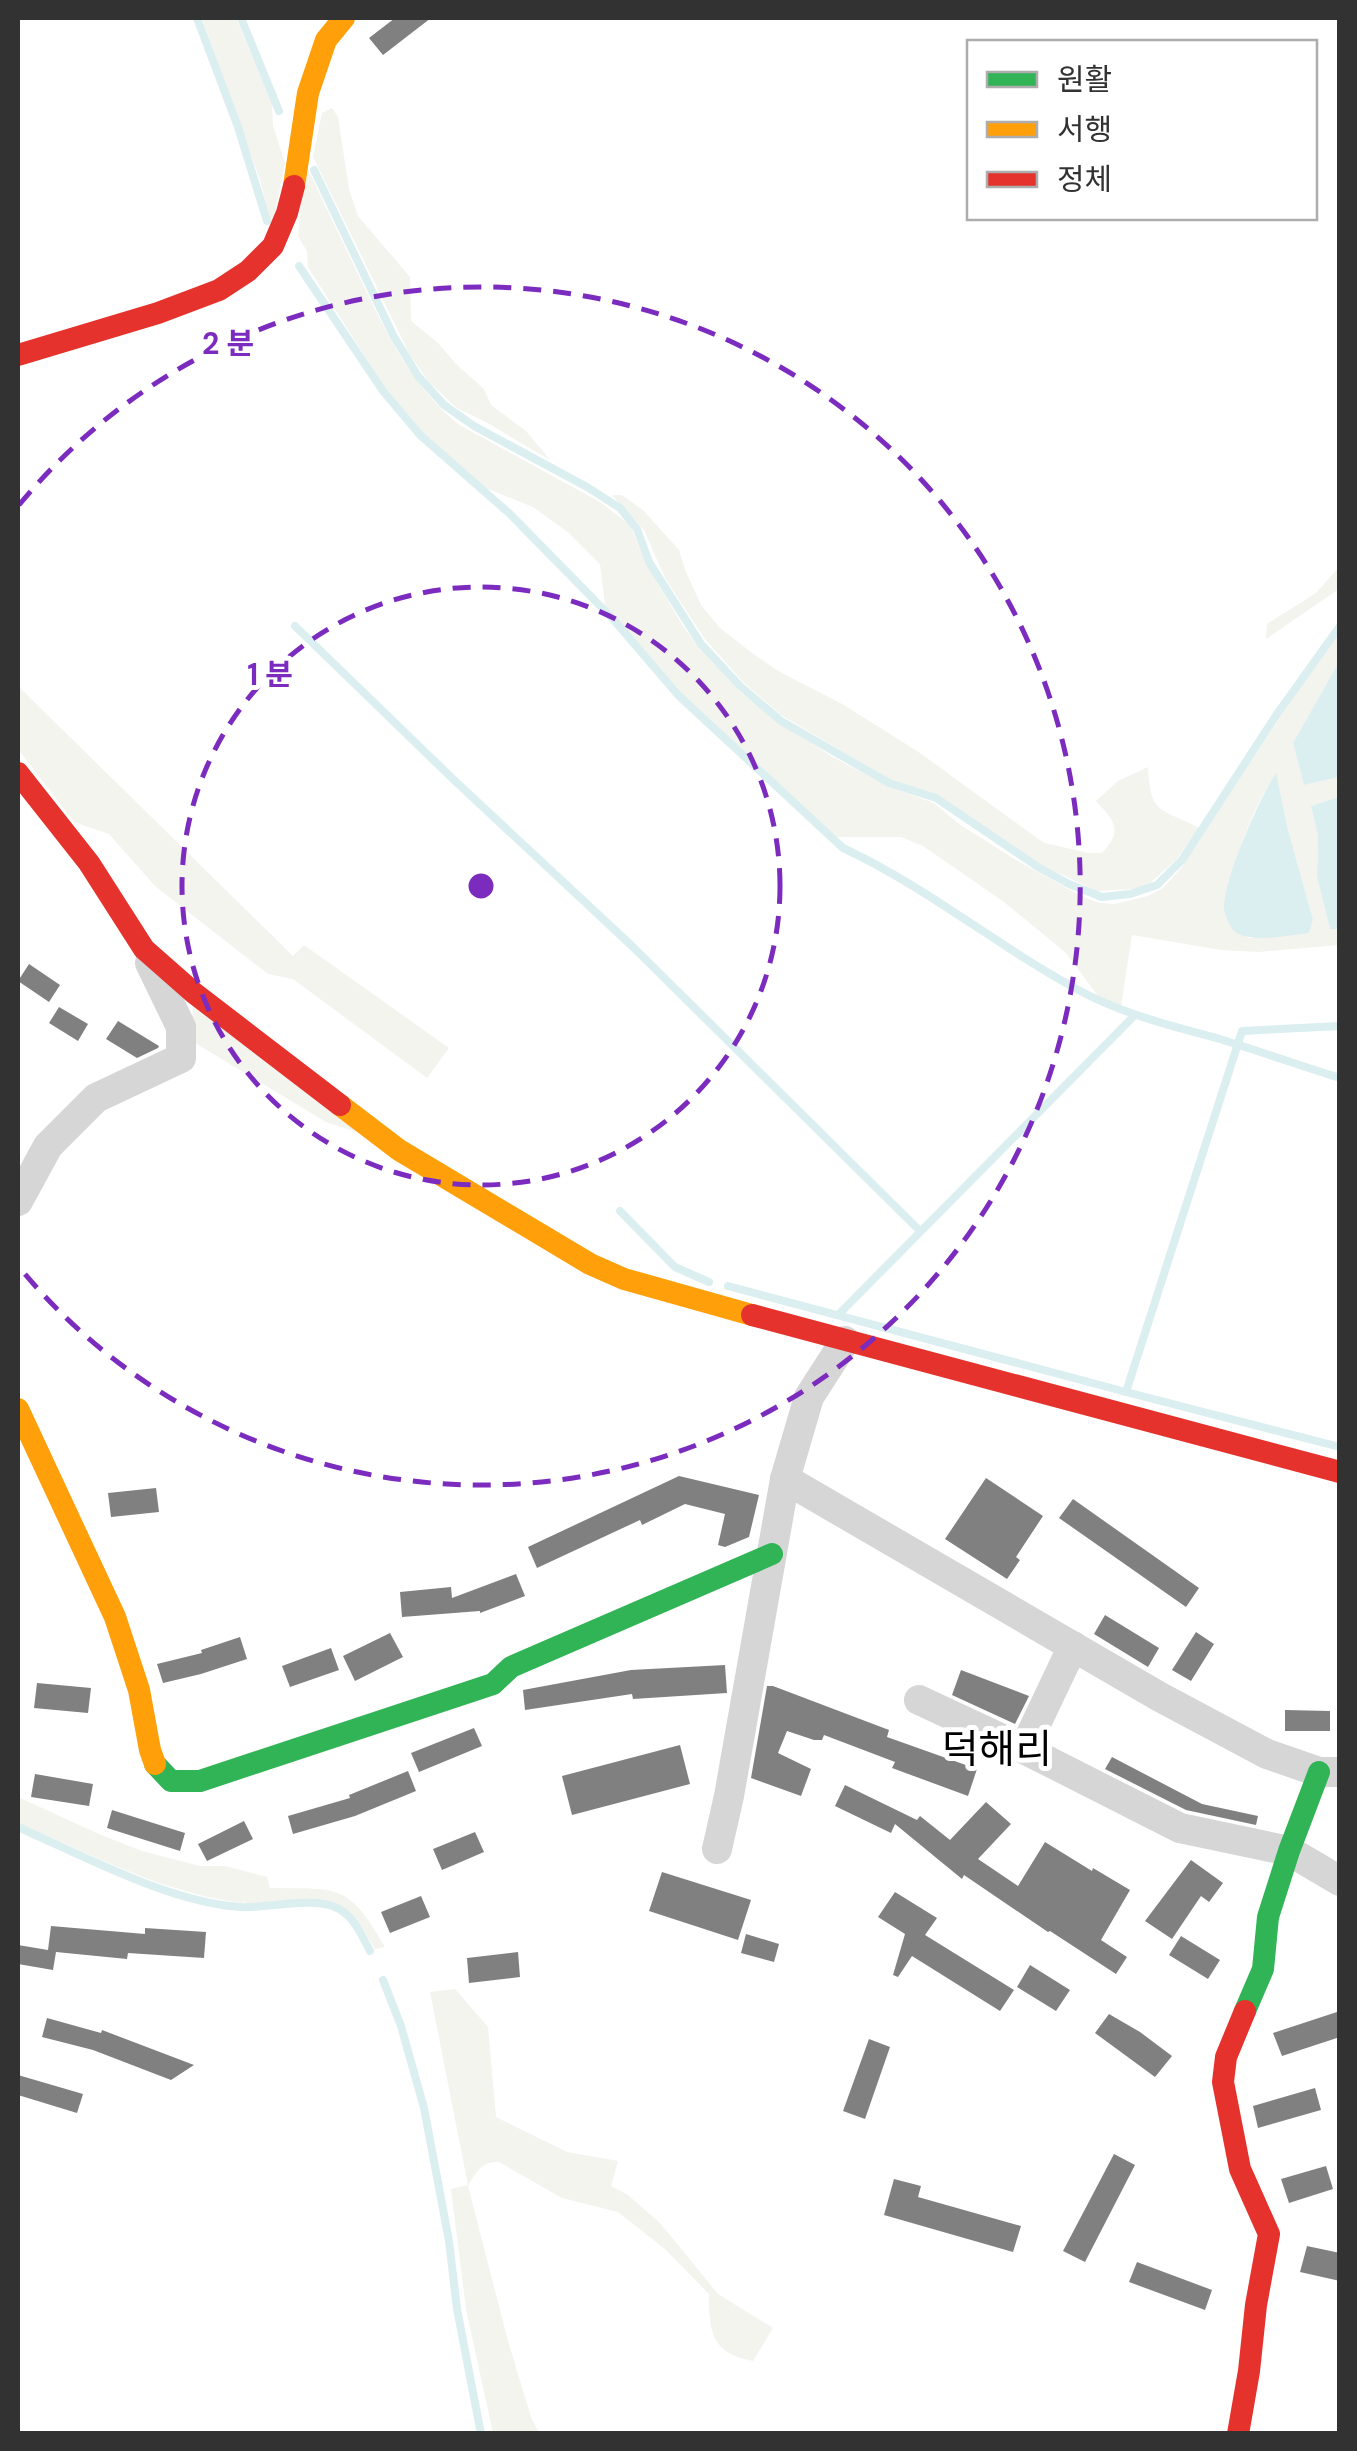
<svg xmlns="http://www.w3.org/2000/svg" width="1357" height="2451" viewBox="0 0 1357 2451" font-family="'DM Sans','Noto Sans KR',sans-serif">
  <rect width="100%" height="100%" fill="#fff"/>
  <!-- green -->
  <g fill="#f2f4ed" fill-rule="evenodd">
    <polygon points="202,18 236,18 272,104 273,126 285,163 272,228 260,180"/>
    <polygon points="332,108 338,117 349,189 358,216 410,277 411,321 438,343 457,365 484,389 491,405 526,431 550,460 484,421 457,408 429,382 410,355 313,157 322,113"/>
    <path d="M305 163C323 201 341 239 359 276 385 331 410 384 458 424L600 502 630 525 646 564 683 626 700 649 740 692 779 723 833 757 887 786 934 803 959 824 1016 860 1081 896 1099 903 1115 904 1148 896 1163 888 1181 868 1319 658 1339 631V662L1293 743 1304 785 1339 777V797L1311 806 1318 835 1317 877 1330 929H1339V945L1259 952 1221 950 1132 935 1121 1006 1099 997 1066 953 1004 902 923 846 901 837H836L680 692 605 605 600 564 569 533 533 507 483 487 421 432 385 388 308 267 307 251 298 236ZM1276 775 1287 826 1313 920 1309 933 1248 938 1224 912C1231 870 1250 809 1276 775Z"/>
    <path d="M612 495H622L643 510 679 550 686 572 701 605 720 628 756 656 780 672 844 705 920 753 1044 843 1089 853H1102C1123 831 1115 821 1096 801L1118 781 1148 767C1150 817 1163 808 1199 828L1176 860 1149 884 1133 889 1097 891 1039 864 935 794 889 779 781 715 743 682 704 638 665 578 644 530Z"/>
    <polygon points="1339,567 1339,589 1266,639 1267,624 1316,593"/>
    <polygon points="18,686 293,956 304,945 449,1048 427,1078 293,979 268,974 155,886 109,834 74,822 18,749"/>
    <polygon points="194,998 375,1138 326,1122 190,1040"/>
    <path d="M18 1797 101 1835 142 1851 200 1866H225L267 1877 270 1888C340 1889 348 1883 385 1947L375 1949C365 1932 354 1910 335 1904 302 1894 267 1907 235 1902 156 1890 89 1853 18 1823Z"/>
    <path d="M455 1989 488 2027 496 2117 567 2152 618 2161 611 2186 628 2195 660 2223 718 2294 773 2328 753 2361C711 2353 709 2332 709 2294L665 2249 618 2212 562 2198 499 2162C482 2161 476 2172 468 2186L508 2341 531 2417 539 2433H493L466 2309 451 2189 468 2185 430 1992Z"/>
  </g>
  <!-- water -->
  <g fill="#dbeef0">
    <polygon points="1339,662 1339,777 1304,785 1293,743"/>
    <path d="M1276 773 1287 826 1313 920 1309 933C1290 935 1249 944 1234 931 1230 927 1225 915 1224 910 1223 880 1259 799 1276 773Z"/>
    <polygon points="1339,797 1339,929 1330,929 1317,877 1318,835 1311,806"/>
  </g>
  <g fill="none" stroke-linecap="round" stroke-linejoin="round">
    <!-- stream -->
    <g stroke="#dbeef0" stroke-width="8">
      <polyline points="197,18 238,127 267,221"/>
      <polyline points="241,18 279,111"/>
      <polyline points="314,170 393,335 418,376 444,405 474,426 587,487 620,508 637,529 649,562 701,644 740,686 781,721 889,783 936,798 1038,867 1069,884 1102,897 1130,894 1157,885 1182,860 1277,714 1340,626"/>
      <path d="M299 266 383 391 420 435 510 514 612 618 678 695 843 848C929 888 1002 950 1086 994 1129 1016 1177 1027 1223 1040 1262 1052 1301 1066 1340 1078"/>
      <polyline points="295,626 454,780 632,946 919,1230"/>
      <polyline points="620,1211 675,1267 709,1282"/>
      <polyline points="728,1286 1126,1392 1340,1447"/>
      <polyline points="839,1314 1135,1015"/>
      <polyline points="1126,1392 1242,1031 1340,1026"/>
      <path d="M18 1827C83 1856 169 1902 240 1907 267 1909 316 1895 339 1909 355 1918 362 1936 370 1951"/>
      <polyline points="383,1980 401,2026 424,2108 449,2241 457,2309 481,2434"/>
    </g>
  </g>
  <!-- building -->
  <g fill="#808080">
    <polygon points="395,18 431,18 383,55 369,38"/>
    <polygon points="29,964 60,985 49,1002 18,981"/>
    <polygon points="59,1007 88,1024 78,1041 49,1023"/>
    <polygon points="118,1021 159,1046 158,1048 137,1058 106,1039"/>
    <polygon points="679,1476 759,1495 749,1537 725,1547 718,1545 725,1514 685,1504 642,1525 640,1520 537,1568 528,1547"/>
    <polygon points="986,1478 1043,1516 1016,1557 1020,1560 1007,1579 945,1539"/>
    <polygon points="156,1488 159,1512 111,1517 108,1493"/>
    <polygon points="1073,1499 1199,1588 1186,1607 1059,1518"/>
    <polygon points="516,1574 525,1596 480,1613 480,1611 402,1617 400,1592 451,1587 452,1598"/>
    <polygon points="1105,1615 1159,1648 1148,1667 1094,1634"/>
    <polygon points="1196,1632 1214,1644 1191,1681 1172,1670"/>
    <polygon points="390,1633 403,1657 355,1681 343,1656"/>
    <polygon points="240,1637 247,1659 201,1674 163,1683 157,1664 202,1653 201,1650"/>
    <polygon points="331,1648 339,1670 290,1687 282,1666"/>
    <polygon points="725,1665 727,1693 633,1699 632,1694 525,1710 523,1690 631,1670"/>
    <polygon points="961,1670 1029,1696 1015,1724 952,1695"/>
    <polygon points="37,1683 91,1688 88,1713 34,1708"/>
    <polygon points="767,1686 773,1686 889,1730 887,1737 977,1769 968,1796 892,1768 895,1762 824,1735 822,1740 814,1740 787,1731 778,1753 811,1769 801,1796 751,1778"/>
    <polygon points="1285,1710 1330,1711 1330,1731 1285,1731"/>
    <polygon points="474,1728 482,1746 419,1772 411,1753"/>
    <polygon points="680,1745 690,1784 572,1815 562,1776"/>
    <polygon points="1112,1757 1202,1804 1258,1816 1256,1825 1186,1810 1105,1769"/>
    <polygon points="408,1771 416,1791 355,1816 293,1834 288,1816 350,1798 349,1795"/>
    <polygon points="35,1774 93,1784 89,1806 31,1797"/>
    <polygon points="845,1785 917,1820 920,1816 950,1840 986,1802 1011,1824 978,1859 1018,1886 1045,1842 1092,1871 1093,1868 1130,1890 1101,1940 1127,1957 1116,1974 1050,1931 1048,1932 964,1875 962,1879 895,1824 891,1833 835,1806"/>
    <polygon points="112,1810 185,1833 180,1851 107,1828"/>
    <polygon points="244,1821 253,1839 207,1861 198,1844"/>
    <polygon points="475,1832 484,1852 442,1870 433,1849"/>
    <polygon points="1191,1860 1223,1883 1209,1902 1201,1896 1172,1939 1145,1921"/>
    <polygon points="662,1872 751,1900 738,1940 649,1911"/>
    <polygon points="895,1892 937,1918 925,1935 1014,1990 1000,2011 912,1956 898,1977 893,1975 905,1934 878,1917"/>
    <polygon points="421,1896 430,1917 390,1933 381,1912"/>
    <polygon points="51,1926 145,1934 145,1928 206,1932 204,1958 128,1953 127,1959 56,1952 53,1970 18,1964 18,1945 48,1950"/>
    <polygon points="746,1934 779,1944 774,1962 741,1953"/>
    <polygon points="1181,1936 1220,1960 1208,1979 1169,1955"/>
    <polygon points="518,1952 520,1977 469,1983 467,1958"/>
    <polygon points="1030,1965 1070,1990 1056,2011 1017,1987"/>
    <polygon points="1340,2011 1340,2037 1282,2056 1273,2033"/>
    <polygon points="1109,2014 1140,2032 1172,2056 1155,2077 1095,2033"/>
    <polygon points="47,2018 101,2033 102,2030 194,2065 171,2080 93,2050 42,2037"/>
    <polygon points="869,2039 890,2047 865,2119 843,2111"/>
    <polygon points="18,2075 83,2094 77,2113 18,2095"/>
    <polygon points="1315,2088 1321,2110 1258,2128 1253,2106"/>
    <polygon points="1114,2154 1135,2165 1085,2262 1063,2251"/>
    <polygon points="1326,2166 1333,2189 1289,2203 1281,2179"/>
    <polygon points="894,2179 921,2186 918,2197 1021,2226 1013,2252 884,2215"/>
    <polygon points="1307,2246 1340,2253 1340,2281 1300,2272"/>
    <polygon points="1137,2262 1212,2290 1205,2310 1129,2282"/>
  </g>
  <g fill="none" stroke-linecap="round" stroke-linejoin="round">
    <!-- street -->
    <g stroke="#d6d6d6" stroke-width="30">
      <polyline points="18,1201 48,1146 96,1098 181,1058 181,1027 150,963"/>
      <polyline points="785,1479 1160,1697 1267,1754 1319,1772 1337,1772"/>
      <polyline points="919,1700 1024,1749 1180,1828 1289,1851 1340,1881"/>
      <polyline points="1024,1749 1073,1646"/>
      <polyline points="717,1849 729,1796 785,1479 809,1397 845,1341"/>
    </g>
    <!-- fast -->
    <g stroke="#30b455" stroke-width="22">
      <polyline points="155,1764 171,1781 200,1781 493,1684 511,1667 772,1554"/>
      <polyline points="1245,2011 1263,1969 1268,1917 1289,1851 1319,1772"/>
    </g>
    <!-- slow -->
    <g stroke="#ff9f0a" stroke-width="22">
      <polyline points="294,186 308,93 326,40 344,18"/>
      <polyline points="340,1105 399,1150 590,1264 624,1279 752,1315"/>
      <polyline points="18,1409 115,1617 139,1690 150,1750 155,1764"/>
    </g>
    <!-- jam -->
    <g stroke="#e5322d" stroke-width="22">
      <polyline points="18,355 158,313 219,290 248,271 273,246 287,213 294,186"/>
      <polyline points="18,773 89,863 144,949 194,993 340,1105"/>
      <polyline points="752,1315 1340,1472"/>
      <polyline points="1238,2434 1249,2371 1256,2305 1269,2234 1240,2169 1223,2082 1226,2057 1245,2011"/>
    </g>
  </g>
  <!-- distance rings -->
  <g fill="none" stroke="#7b2cbf" stroke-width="5" stroke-dasharray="18 12">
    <circle cx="481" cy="886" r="299"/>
    <path d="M19 505A599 599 0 1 1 19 1267"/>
  </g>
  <g text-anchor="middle" stroke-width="10" stroke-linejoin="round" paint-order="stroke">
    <!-- quarter labels -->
    <g font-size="40" fill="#000" stroke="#fff">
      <text x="997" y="1763">덕해리</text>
    </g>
  </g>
  <circle cx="481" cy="886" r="15" fill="#7b2cbf" stroke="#fff" stroke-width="5"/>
  <g font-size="30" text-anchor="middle" font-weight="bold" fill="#7b2cbf" stroke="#fff" stroke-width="10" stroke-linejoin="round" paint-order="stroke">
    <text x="228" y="354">2 분</text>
    <text x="270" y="685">1 분</text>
  </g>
  <!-- border -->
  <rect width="1357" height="2451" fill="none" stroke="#323232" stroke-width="40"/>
  <!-- legend -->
  <rect x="967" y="40" width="350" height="180" fill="#ffffff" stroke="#adadad" stroke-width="2.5"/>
  <rect x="987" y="72" width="50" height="15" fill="#30b455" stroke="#adadad" stroke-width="2.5"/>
  <text x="1057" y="90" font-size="30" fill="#323232">원활</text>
  <rect x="987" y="122" width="50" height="15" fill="#ff9f0a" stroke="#adadad" stroke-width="2.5"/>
  <text x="1057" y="140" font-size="30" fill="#323232">서행</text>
  <rect x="987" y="172" width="50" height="15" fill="#e5322d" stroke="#adadad" stroke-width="2.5"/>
  <text x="1057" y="190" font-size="30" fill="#323232">정체</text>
</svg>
